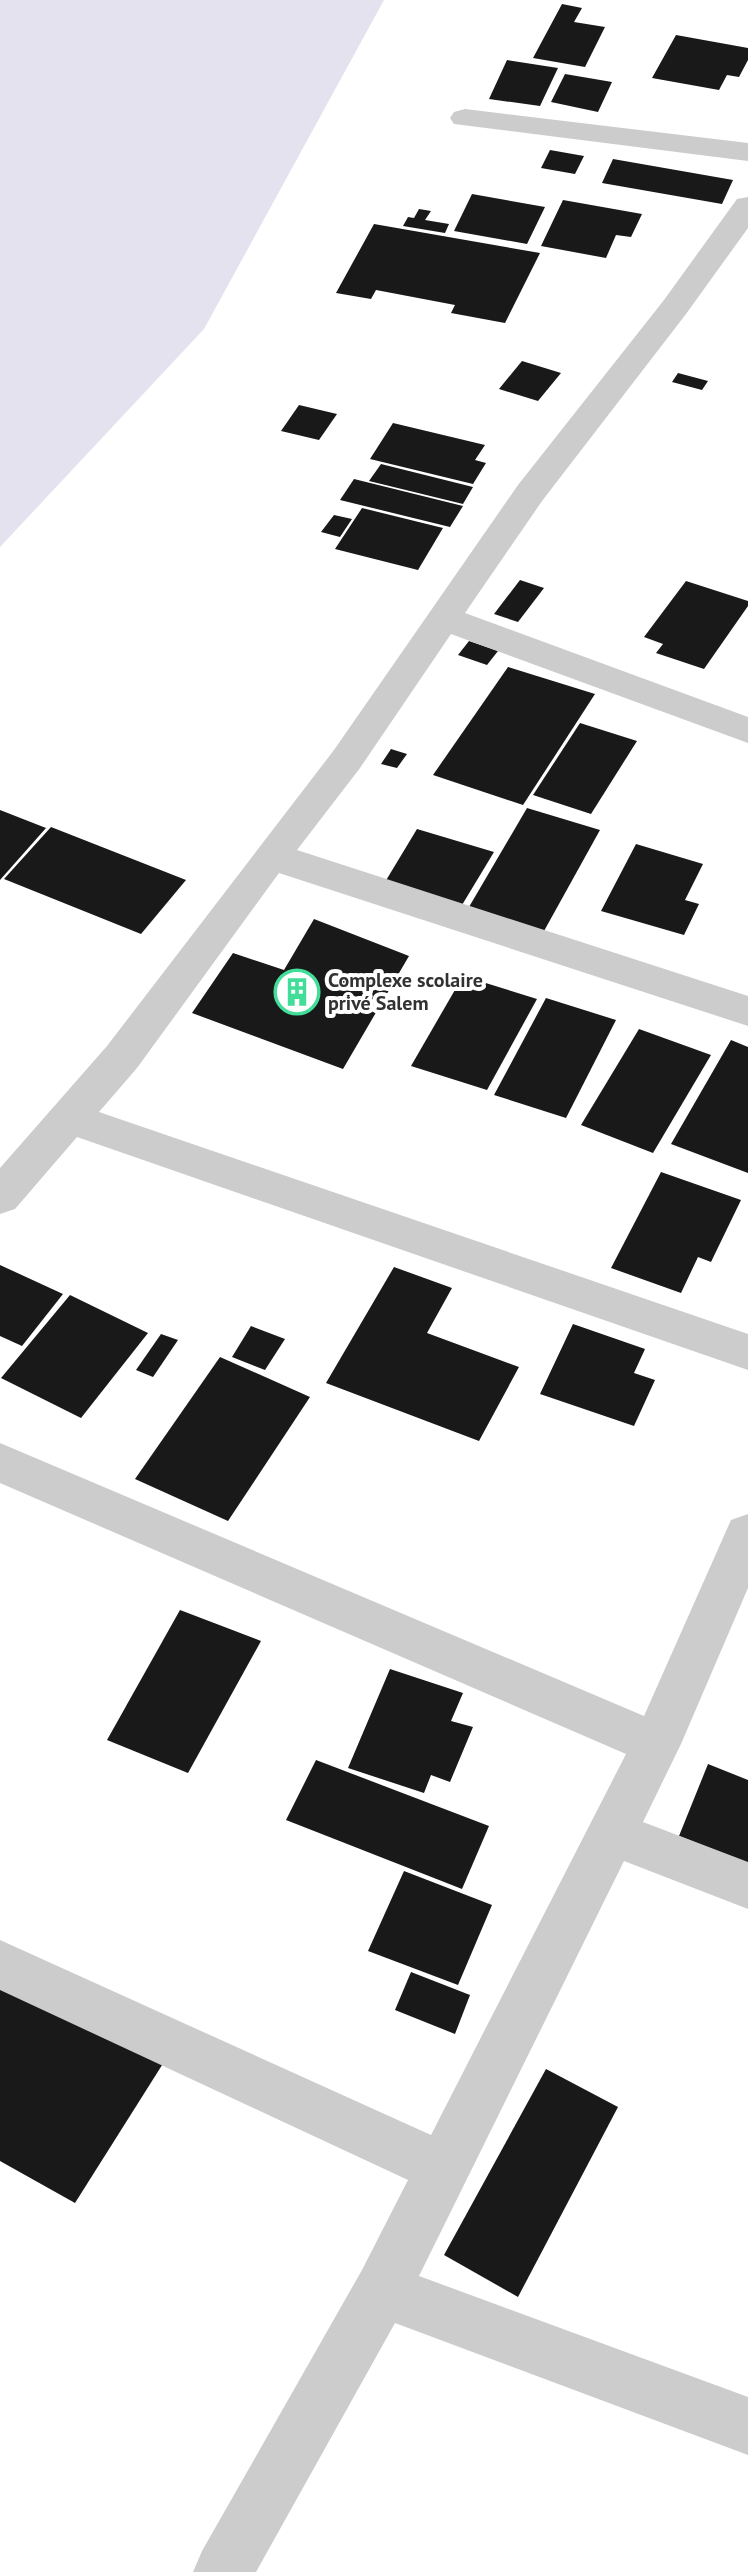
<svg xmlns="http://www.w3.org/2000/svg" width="748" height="2572" viewBox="0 0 748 2572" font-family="'PT Sans',sans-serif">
  <rect width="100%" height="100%" fill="#fff"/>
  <!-- green -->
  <polygon fill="#e3e2ee" points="0,0 384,0 204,329 0,547"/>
  <!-- building -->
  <g fill="#191919">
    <polygon points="562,4 582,8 574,22 605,27 585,67 533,58"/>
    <polygon points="676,35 748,48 748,60 739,77 727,75 719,90 652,78"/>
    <polygon points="507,60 558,68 540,106 489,99"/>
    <polygon points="565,74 612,82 598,112 551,102"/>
    <polygon points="550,150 584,156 575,174 541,168"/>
    <polygon points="613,159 733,180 722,204 602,183"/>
    <polygon points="472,194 545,207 527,244 454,231"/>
    <polygon points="563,200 642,214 631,237 616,235 606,258 541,246"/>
    <polygon points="419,209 431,211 425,220 449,224 445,233 403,226 408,217 414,218"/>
    <polygon points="374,224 540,253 505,323 451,313 455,305 376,290 371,299 336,293"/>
    <polygon points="522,361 561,373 538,401 499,389"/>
    <polygon points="678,373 708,381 702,390 672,382"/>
    <polygon points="299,405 337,414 319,440 281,431"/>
    <polygon points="393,423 485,445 475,460 486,463 473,484 370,459"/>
    <polygon points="381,464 473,487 463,504 369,481"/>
    <polygon points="354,479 463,506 450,527 340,500"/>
    <polygon points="362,508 443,528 418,570 335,549"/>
    <polygon points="334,515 352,519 340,537 321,532"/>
    <polygon points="520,580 544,588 518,622 494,614"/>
    <polygon points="686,581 748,601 748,606 704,669 656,653 663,644 644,637"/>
    <polygon points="469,641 498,651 487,665 458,655"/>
    <polygon points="508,667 595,694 523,805 433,775"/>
    <polygon points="580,723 637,741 591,814 533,795"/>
    <polygon points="391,749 407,754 397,768 381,764"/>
    <polygon points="527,808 600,830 544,931 469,907"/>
    <polygon points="0,810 46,828 0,880"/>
    <polygon points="51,827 186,880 141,934 4,879"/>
    <polygon points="417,829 494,852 459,910 382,887"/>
    <polygon points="636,844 703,864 685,900 699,904 684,935 601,911"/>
    <polygon points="314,919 409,956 343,1069 192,1013 233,953 284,970"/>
    <polygon points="463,976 537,999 487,1090 411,1066"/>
    <polygon points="546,998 616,1020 566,1118 494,1095"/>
    <polygon points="639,1029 711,1055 653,1153 581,1125"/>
    <polygon points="731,1040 748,1047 748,1173 671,1144"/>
    <polygon points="661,1172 741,1200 711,1262 698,1257 681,1293 611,1268"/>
    <polygon points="0,1265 63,1294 22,1346 0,1336"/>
    <polygon points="394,1267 452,1288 427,1333 519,1367 479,1441 326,1383"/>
    <polygon points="70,1295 148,1333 81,1418 1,1378"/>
    <polygon points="573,1324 645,1349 634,1373 655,1380 634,1426 540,1394"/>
    <polygon points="251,1326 285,1339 265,1370 232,1357"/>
    <polygon points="161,1334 178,1340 153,1377 136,1370"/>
    <polygon points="220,1357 310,1397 228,1521 135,1479"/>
    <polygon points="180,1610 261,1641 188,1773 107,1740"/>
    <polygon points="390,1669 463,1693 451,1721 473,1727 450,1782 431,1775 424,1793 348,1768"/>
    <polygon points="316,1760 489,1826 462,1889 286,1820"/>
    <polygon points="708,1764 748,1780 748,1863 679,1836"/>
    <polygon points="404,1871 492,1905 458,1985 368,1951"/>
    <polygon points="411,1972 470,1995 455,2034 395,2010"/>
    <polygon points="0,1989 164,2062 75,2203 0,2161"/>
    <polygon points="546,2069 618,2107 518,2297 444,2255"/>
  </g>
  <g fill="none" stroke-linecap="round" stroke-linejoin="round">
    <!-- street -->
    <g fill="#ccc" fill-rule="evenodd">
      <polygon points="465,109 748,143 748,161 454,124 450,118 454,112"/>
      <polygon points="748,197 748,228 686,314 542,501 465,613 748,717 748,743 451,634 360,768 297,850 748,996 748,1026 279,873 137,1068 99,1112 748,1334 748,1370 77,1137 15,1209 0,1214 0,1168 107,1046 334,750 518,485 664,300 737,199"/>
      <polygon points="0,1443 644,1716 731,1520 748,1514 748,1588 681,1744 643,1822 748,1862 748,1909 624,1861 419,2276 748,2397 748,2455 395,2323 256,2572 193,2572 202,2551 362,2270 408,2180 0,1990 0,1940 431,2135 626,1754 0,1483"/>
    </g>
  </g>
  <!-- icons -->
  <defs>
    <g id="building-ring" transform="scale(2.3)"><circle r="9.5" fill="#fff" stroke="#41dd99" stroke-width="1.5"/><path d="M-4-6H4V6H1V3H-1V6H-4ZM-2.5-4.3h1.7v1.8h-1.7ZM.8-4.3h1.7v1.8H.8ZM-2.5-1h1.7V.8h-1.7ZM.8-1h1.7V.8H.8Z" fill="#41dd99"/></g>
  </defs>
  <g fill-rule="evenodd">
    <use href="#building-ring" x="297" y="992"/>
  </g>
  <g text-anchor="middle" stroke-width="8" stroke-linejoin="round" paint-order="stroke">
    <!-- poi labels -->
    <g font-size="20" font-weight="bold" fill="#323232" stroke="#fff" text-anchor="start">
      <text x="328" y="987">Complexe scolaire<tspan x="328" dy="23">privé Salem</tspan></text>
    </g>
  </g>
</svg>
